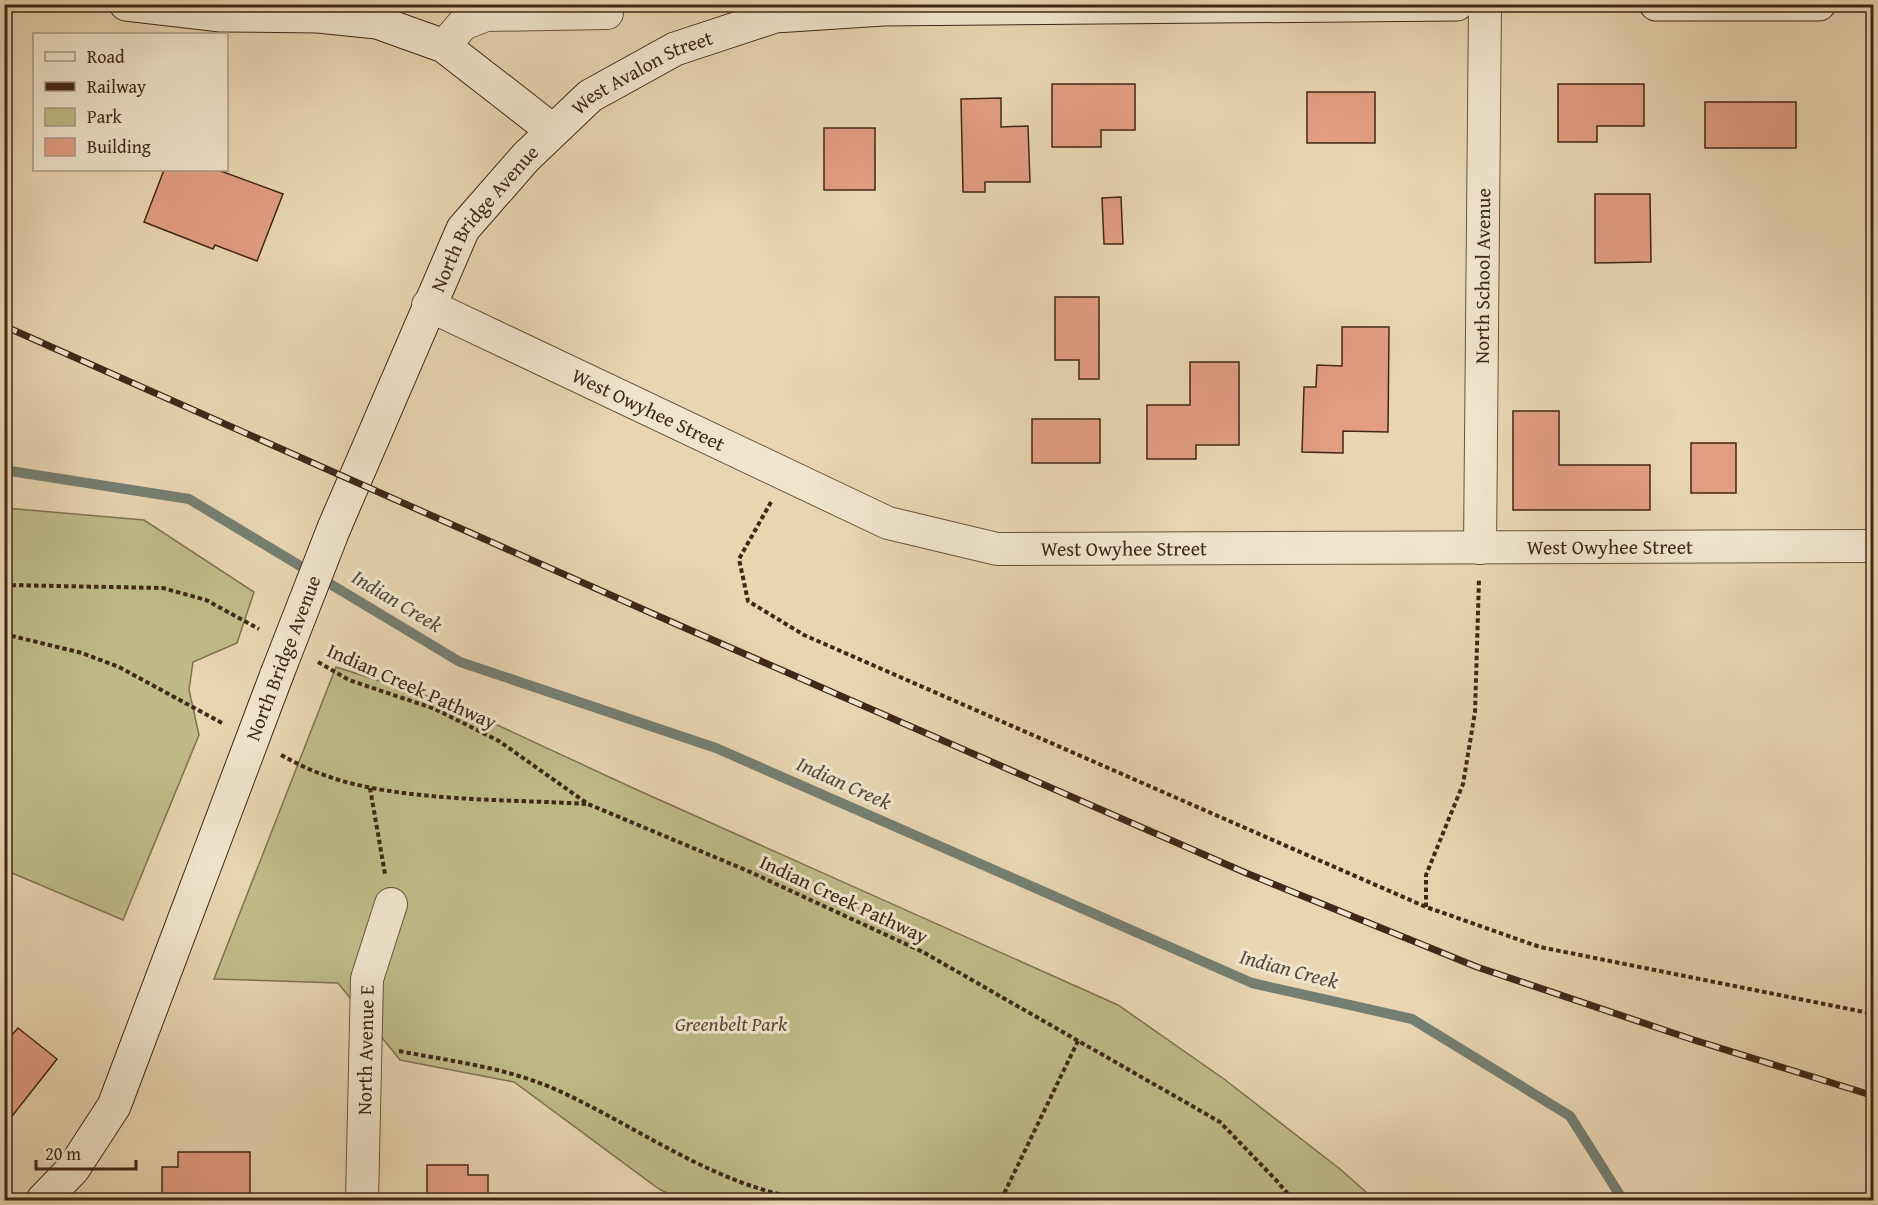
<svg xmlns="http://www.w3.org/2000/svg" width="1878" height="1205" viewBox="0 0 1878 1205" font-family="'Gentium Book Plus',serif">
  <rect width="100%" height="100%" fill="#e9d5b2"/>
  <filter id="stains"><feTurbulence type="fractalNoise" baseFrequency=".00333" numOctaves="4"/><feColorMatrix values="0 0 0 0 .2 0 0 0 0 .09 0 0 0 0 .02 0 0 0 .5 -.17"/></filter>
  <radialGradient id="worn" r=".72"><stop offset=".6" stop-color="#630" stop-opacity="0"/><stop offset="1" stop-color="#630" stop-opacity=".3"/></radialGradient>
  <!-- green -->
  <g fill="#bfbb87" stroke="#807150" stroke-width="1.5">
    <polygon points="5,508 144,520 254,592 237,643 193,662 189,690 199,735 123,920 5,870"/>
    <polygon points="336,667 452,704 633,788 1118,1005 1224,1079 1340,1169 1375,1200 681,1200 659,1189 514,1082 400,1060 338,983 214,979"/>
  </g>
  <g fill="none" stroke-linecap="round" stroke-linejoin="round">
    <!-- stream -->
    <polyline stroke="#757f71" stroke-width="10" points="4,470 189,499 460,662 716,748 1252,983 1412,1019 1570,1116 1623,1200"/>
  </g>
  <!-- building -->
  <g fill="#e29d82" stroke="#412719" stroke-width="1.5">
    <polygon points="1052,84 1135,84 1135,130 1101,130 1101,147 1052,147"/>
    <polygon points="1558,84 1644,84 1644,126 1597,126 1597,142 1558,142"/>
    <rect x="1307" y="92" width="68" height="51"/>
    <polygon points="1001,98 1001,127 1028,126 1030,182 985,182 985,192 963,192 961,99"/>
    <rect x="1705" y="102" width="91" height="46"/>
    <rect x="824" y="128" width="51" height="62"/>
    <polygon points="164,170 218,170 283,194 257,261 215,245 213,249 144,222"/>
    <polygon points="1595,194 1650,194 1651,262 1595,263"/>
    <polygon points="1121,197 1123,244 1104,244 1102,198"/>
    <polygon points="1055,297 1099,297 1099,379 1079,379 1079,360 1055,360"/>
    <polygon points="1342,327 1389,327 1388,432 1343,431 1343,453 1302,452 1304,387 1316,387 1317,365 1342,366"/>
    <polygon points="1190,362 1239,362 1239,445 1196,445 1196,459 1147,459 1147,405 1190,405"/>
    <polygon points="1513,411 1559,411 1559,465 1650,465 1650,510 1513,510"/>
    <rect x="1032" y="419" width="68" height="44"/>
    <rect x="1691" y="443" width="45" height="50"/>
    <polygon points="18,1028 57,1059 9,1120 4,1117 4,1044"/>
    <polygon points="178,1152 250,1152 250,1200 162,1200 162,1167 178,1167"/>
    <polygon points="427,1165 468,1165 468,1175 488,1175 488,1200 427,1200"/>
  </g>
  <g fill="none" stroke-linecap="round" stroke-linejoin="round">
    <!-- street casing -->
    <g stroke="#6b523f" stroke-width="34">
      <g id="street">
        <polyline points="444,46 463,24 486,15 607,13"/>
        <path id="s1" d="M428 305 888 523 997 549 1874 546"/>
        <path id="s2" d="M1480 548 1485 4"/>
        <path id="s3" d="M362 1200 367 979 391 904"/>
      </g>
    </g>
    <!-- secondary casing -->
    <g stroke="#412719" stroke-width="35">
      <g id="secondary">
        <polyline points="126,4 221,15 318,16 377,22 444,46 552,130"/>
        <polyline points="1656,4 1819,4"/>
        <path id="s4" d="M334 528 463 229 526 157 590 96 675 49 775 16 883 9 1457 4"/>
        <polyline points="43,1200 73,1169 114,1106 277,674"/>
      </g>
    </g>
    <!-- path -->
    <g stroke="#412719" stroke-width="4" stroke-dasharray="4.5 3" stroke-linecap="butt">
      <polyline points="771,502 739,559 748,601 804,635 1426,907 1540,947 1874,1014"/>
      <polyline points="4,585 163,588 206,600 259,629"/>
      <polyline points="4,634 82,653 119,667 222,723"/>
      <polyline points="318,662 349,680 435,709 499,741 588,804 748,871 923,952 1220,1122 1276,1180 1293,1200"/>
      <path d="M281 755C296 763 311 771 327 776 399 802 509 799 587 804"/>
      <polyline points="370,788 385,874"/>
      <polyline points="1426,907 1426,875 1463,784 1475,712 1479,579"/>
      <path d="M399 1051C450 1061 502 1067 550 1087 636 1124 718 1190 813 1200"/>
      <polyline points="1001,1200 1078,1041"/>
    </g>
    <!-- street -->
    <use href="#street" stroke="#f1e4cd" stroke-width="32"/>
    <!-- secondary -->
    <use href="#secondary" stroke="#f1e4cd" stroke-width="33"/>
    <!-- rail casing -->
    <g stroke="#412719" stroke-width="7">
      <polyline id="rail" points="4,326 667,620 1246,873 1477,967 1694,1040 1874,1096"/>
    </g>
    <!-- rail -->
    <use href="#rail" stroke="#f1e4cd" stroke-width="4.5" stroke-dasharray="14" stroke-linecap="butt"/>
    <!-- secondary-bridge casing -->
    <g stroke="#412719" stroke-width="35" stroke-linecap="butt">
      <polyline id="secondary-bridge" points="277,674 334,528"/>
    </g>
    <!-- secondary-bridge -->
    <use href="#secondary-bridge" stroke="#f1e4cd" stroke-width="33"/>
  </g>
  <g text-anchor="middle" stroke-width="6" stroke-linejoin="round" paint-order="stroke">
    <!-- street labels -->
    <g font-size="20" fill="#412719" stroke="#f1e4cd">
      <text dy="7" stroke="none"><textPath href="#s4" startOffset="567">West Avalon Street</textPath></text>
      <text dy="7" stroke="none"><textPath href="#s4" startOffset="346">North Bridge Avenue</textPath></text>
      <text dy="7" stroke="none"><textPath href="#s2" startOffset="272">North School Avenue</textPath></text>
      <text dy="7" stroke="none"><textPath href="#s1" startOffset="244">West Owyhee Street</textPath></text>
      <text dy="7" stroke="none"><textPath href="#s1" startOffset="1234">West Owyhee Street</textPath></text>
      <text dy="7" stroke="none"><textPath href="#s1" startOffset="748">West Owyhee Street</textPath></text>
      <text transform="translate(283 658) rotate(-69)" y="7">North Bridge Avenue</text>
      <text transform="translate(412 686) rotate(24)" y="7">Indian Creek Pathway</text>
      <text transform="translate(844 899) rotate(25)" y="7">Indian Creek Pathway</text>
      <text dy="7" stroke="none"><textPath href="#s3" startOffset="150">North Avenue E</textPath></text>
    </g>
    <!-- park labels -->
    <g font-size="20" font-style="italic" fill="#5a452f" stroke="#f1e4cd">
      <text x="731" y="1031">Greenbelt Park</text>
    </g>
    <!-- water labels -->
    <g font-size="21" font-style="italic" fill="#564c3e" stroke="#f1e4cd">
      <text transform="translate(397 601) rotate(31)" y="7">Indian Creek</text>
      <text transform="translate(844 783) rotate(24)" y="7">Indian Creek</text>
      <text transform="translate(1289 969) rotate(15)" y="7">Indian Creek</text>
    </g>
  </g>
  <!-- margin -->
  <rect width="1878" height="1205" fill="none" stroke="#e9d5b2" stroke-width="24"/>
  <rect x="6" y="6" width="1866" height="1193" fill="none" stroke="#412719" stroke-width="3"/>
  <rect x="12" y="12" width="1854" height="1181" fill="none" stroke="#412719" stroke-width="1.5"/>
  <!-- legend -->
  <rect x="33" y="33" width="195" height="138" fill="#f1e4cd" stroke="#ab9885" stroke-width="1.5"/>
  <rect x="45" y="52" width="30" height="9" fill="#f1e4cd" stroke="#ab9885" stroke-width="1.5"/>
  <text x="87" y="63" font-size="18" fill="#412719">Road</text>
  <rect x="45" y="82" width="30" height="9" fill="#412719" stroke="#ab9885" stroke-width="1.5"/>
  <text x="87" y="93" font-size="18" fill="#412719">Railway</text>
  <rect x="45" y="108" width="30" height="18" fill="#bfbb87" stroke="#ab9885" stroke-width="1.5"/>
  <text x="87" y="123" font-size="18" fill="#412719">Park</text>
  <rect x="45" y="138" width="30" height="18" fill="#e29d82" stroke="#ab9885" stroke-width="1.5"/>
  <text x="87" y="153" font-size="18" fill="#412719">Building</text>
  <!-- scale -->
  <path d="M36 1160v9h100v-9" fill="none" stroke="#412719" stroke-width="3"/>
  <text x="45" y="1160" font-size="18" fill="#412719" stroke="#f1e4cd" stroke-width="4.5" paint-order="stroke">20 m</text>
  <rect width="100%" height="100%" filter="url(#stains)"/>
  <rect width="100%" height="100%" fill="url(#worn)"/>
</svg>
